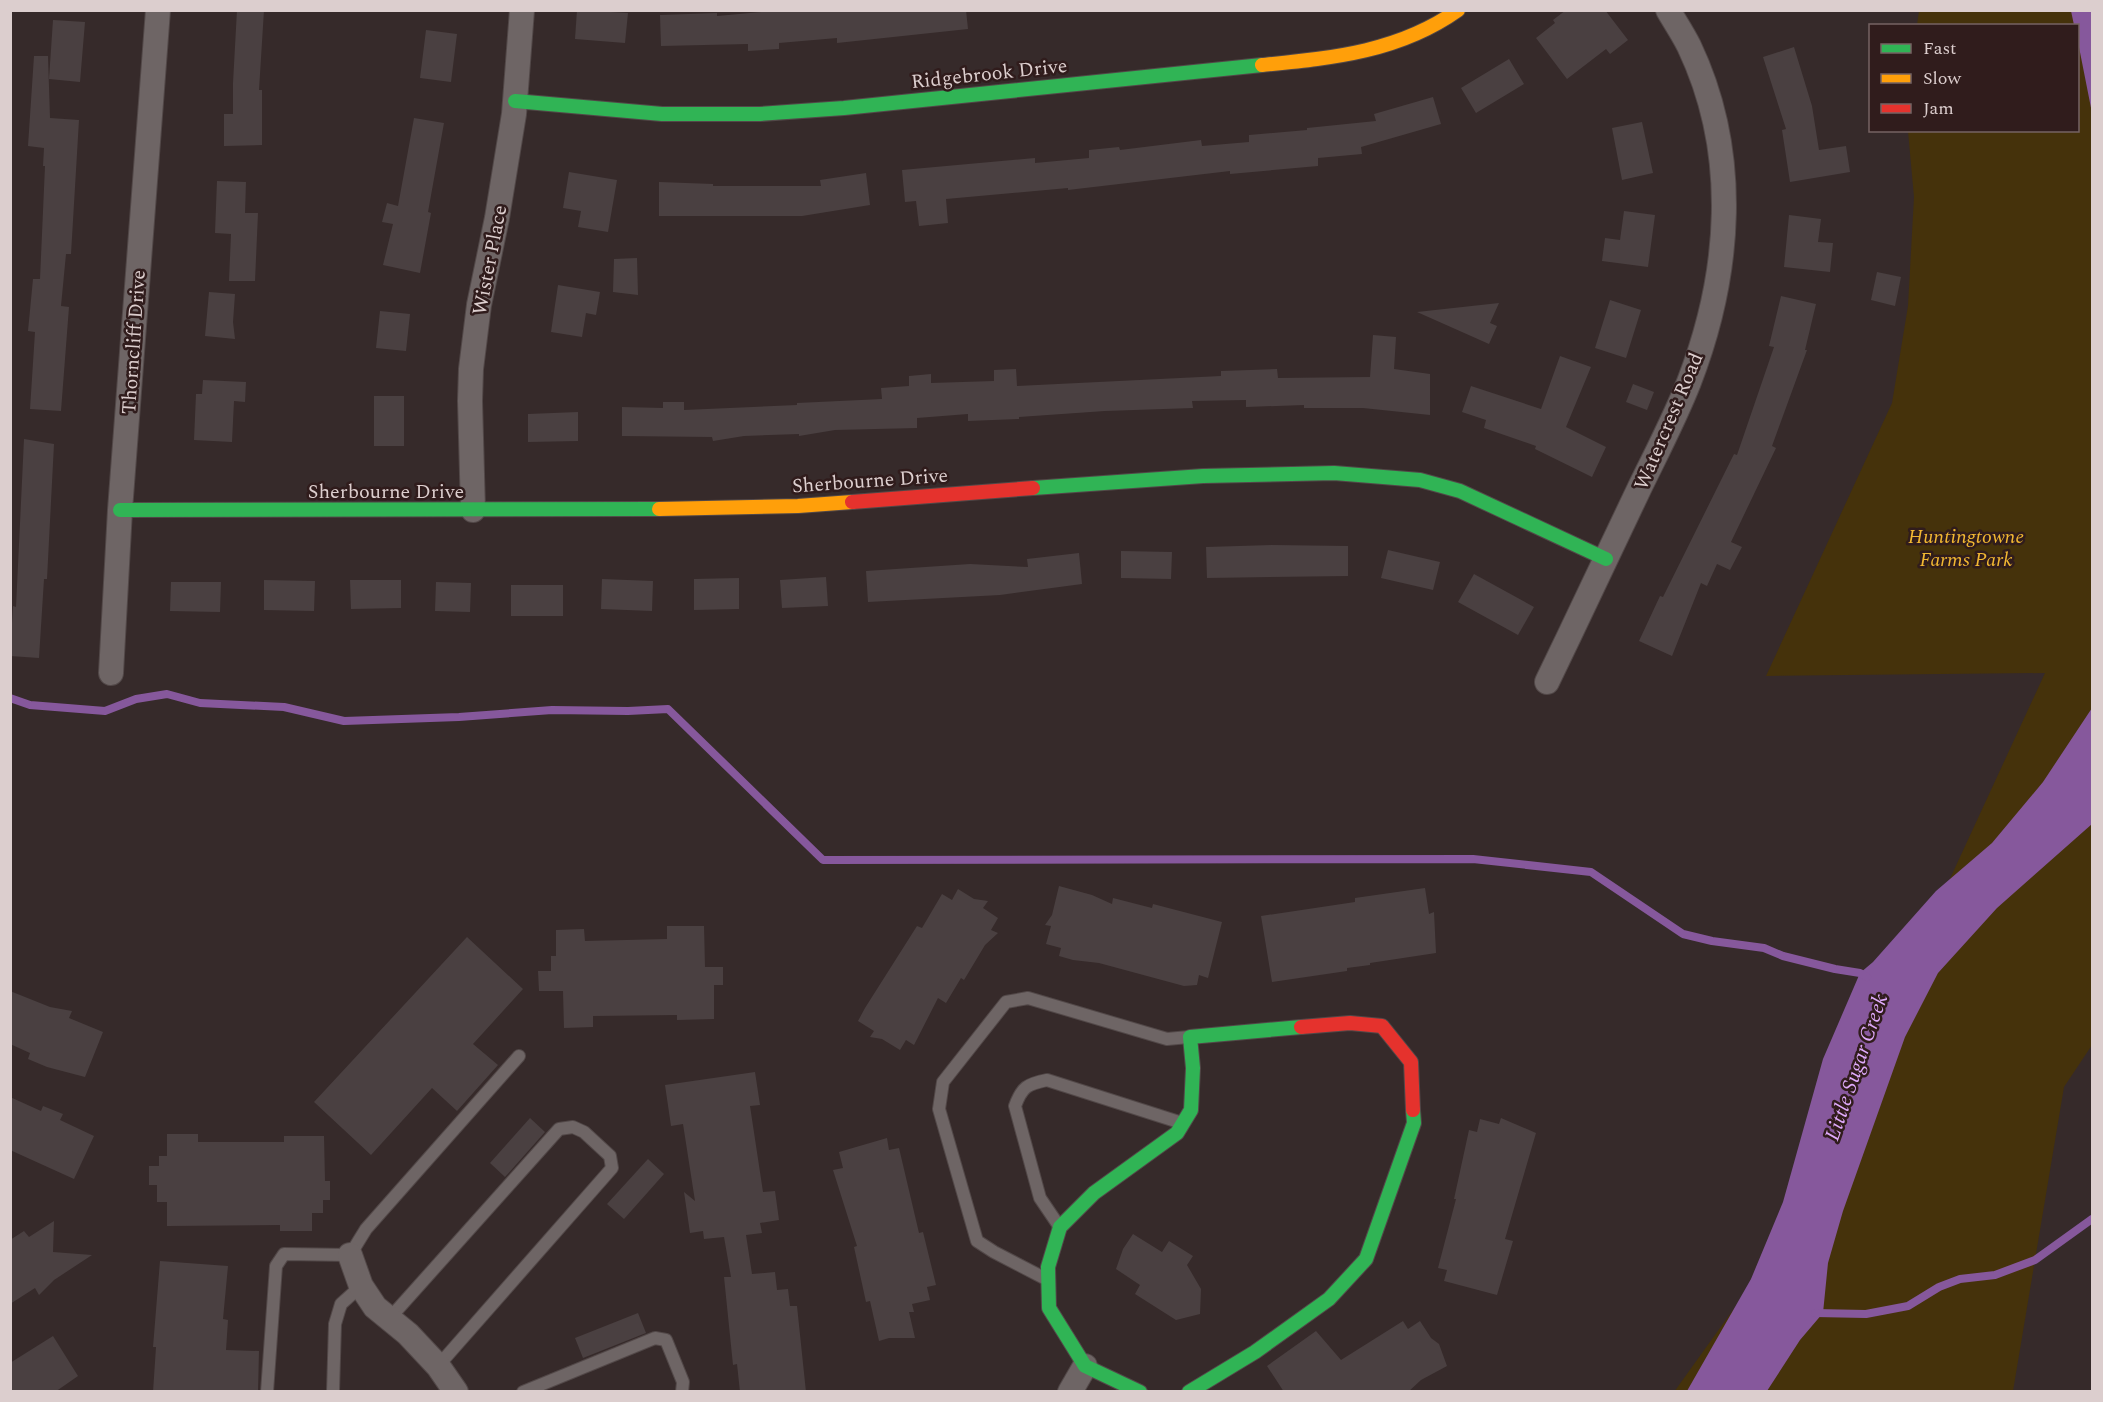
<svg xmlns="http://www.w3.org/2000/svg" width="2103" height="1402" viewBox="0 0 2103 1402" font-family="Spectral,serif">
  <rect width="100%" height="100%" fill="#362a2a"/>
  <!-- green -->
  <polygon fill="#45320b" points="1919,11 2092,11 2092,1045 2064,1087 2013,1391 1674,1392 1730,1314 1826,1193 1948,883 2045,673 1766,676 1892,403 1908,306 1914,197 1908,131 2078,130 2078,26 1917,25"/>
  <!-- water -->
  <g fill="#86589c">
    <polygon points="2071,11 2092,11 2092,113 2078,42 2078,26 2074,25"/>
    <polygon points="2092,708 2092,824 1997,908 1938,973 1905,1037 1843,1211 1828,1263 1823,1313 1800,1340 1767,1391 1687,1391 1751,1279 1783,1202 1823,1059 1860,973 1873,962 1936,891 1992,843 2043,782"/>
  </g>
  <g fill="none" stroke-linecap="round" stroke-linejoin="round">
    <!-- stream -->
    <g stroke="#86589c" stroke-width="8">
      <polyline points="10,698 30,705 105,711 136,699 167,694 200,703 284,707 344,721 459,717 552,710 628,711 668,709 823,860 1473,859 1591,872 1683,934 1712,941 1764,948 1783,956 1835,969 1860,973 1867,977"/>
      <polyline points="1815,1313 1866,1314 1908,1306 1939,1287 1960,1279 1995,1275 2035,1260 2092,1219"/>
    </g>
  </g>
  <!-- building -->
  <g fill="#4a4041">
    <polygon points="237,10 264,10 259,90 262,90 262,145 224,146 224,114 233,114 233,83"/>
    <polygon points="577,10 628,13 625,43 575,39"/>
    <polygon points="782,10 966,10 968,29 837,43 837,38 779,43 779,49 748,51 748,44 661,46 660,15 717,13 717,16"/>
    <polygon points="1566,10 1605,10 1628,40 1610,54 1606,49 1567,79 1536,38 1555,23 1553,20"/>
    <polygon points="53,20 85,22 80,82 49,79"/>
    <polygon points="426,30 457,34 451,82 420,78"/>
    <polygon points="1794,47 1812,106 1819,150 1846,146 1850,172 1790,182 1782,130 1786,129 1763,57"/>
    <polygon points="34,56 48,56 50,118 79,120 71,254 66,254 61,306 69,307 61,411 30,409 35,332 28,331 33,279 40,279 45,166 43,166 44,148 28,146"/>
    <polygon points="1509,59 1524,84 1476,113 1461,88"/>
    <polygon points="1433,97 1441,124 1361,147 1362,154 1318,158 1318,166 1230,174 1230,171 1068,190 1068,188 946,199 948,223 919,226 916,201 905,202 902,170 1035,158 1035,163 1089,158 1089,150 1119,147 1120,150 1201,140 1202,146 1249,142 1249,135 1307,130 1307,128 1376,121 1374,114"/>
    <polygon points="414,118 444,123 428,212 431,213 420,273 383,265 393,224 382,222 387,203 398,206"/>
    <polygon points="1642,122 1653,173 1622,180 1612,128"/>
    <polygon points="569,172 617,180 608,232 578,227 581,211 563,208"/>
    <polygon points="866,173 870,205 802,216 659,216 659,182 713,184 713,186 821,186 820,180"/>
    <polygon points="217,181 246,182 245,213 258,213 255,281 229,281 231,234 215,233"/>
    <polygon points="1624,211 1655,215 1648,267 1602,261 1605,238 1620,240"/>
    <polygon points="1789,215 1821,219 1818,242 1833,243 1830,272 1784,267"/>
    <polygon points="637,258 638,295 613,292 614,259"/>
    <polygon points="1877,272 1901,277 1895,306 1871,300"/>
    <polygon points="558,285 600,292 596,315 586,313 582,337 551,332"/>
    <polygon points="209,292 235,294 233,322 235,339 205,336"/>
    <polygon points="1781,296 1816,304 1805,350 1807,350 1772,446 1776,448 1731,542 1742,547 1730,570 1717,564 1707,586 1701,583 1672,656 1639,641 1660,596 1663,597 1734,454 1737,455 1774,347 1769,346"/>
    <polygon points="1610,300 1641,310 1626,358 1595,348"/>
    <polygon points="1499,303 1490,323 1497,326 1489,344 1417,312"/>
    <polygon points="380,311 410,314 406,351 376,348"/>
    <polygon points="1373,335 1396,337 1394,369 1430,374 1430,415 1363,408 1304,408 1304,405 1246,407 1246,400 1192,401 1193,408 1105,411 1019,417 1019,419 968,421 968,414 917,418 917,428 835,430 799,436 799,434 744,436 713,441 712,437 622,436 622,407 663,408 663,402 684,402 684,410 797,405 797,403 882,399 881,388 909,386 909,376 931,374 931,383 994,381 994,370 1016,369 1017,386 1221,376 1221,371 1277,369 1278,378 1370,377"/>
    <polygon points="1560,356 1591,367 1566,427 1606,447 1592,477 1535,449 1536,446 1484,428 1486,420 1462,412 1471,386 1541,409"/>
    <polygon points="203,380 246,382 245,402 234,401 232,442 194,440 196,394 202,394"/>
    <polygon points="1633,384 1654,392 1647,410 1626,402"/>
    <rect x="374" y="396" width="30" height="50"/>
    <polygon points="578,412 578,441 528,442 528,414"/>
    <polygon points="24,439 54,444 47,579 44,579 39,658 10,656 13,606 16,607"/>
    <polygon points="1272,545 1348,546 1348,576 1207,578 1206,547"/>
    <polygon points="1388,550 1440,562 1433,590 1381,578"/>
    <polygon points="1121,551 1172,552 1171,579 1121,578"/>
    <polygon points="1079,553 1082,584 1000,595 868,602 866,571 970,564 1028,567 1027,559"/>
    <polygon points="1474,574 1534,607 1518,635 1458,602"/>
    <polygon points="826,577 828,606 782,608 780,580"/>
    <polygon points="739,578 739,609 694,610 694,579"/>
    <polygon points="602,579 653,581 652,611 601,609"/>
    <polygon points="264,580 315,581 314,611 264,610"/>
    <polygon points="350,580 401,580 401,608 351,609"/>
    <polygon points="171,582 221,582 220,612 170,611"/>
    <polygon points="436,582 471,583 470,612 435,611"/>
    <rect x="511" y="585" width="52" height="31"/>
    <polygon points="1059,886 1092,895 1112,904 1113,898 1152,908 1153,904 1222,922 1208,978 1199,975 1197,985 1184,986 1099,963 1073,960 1059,956 1061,948 1046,944 1051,926 1045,925 1052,915"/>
    <polygon points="1425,888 1429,914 1434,912 1436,953 1370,963 1370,965 1347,968 1347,971 1272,982 1261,916 1355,902 1355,898"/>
    <polygon points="958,889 974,899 988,901 983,908 998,918 991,930 998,933 985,945 964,980 961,978 946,1003 938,998 914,1045 906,1040 900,1050 882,1039 870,1037 874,1031 858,1021 865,1008 917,926 922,928 942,894 952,900"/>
    <polygon points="667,926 704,926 705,967 723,967 723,985 714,985 714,1019 677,1020 677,1015 593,1016 593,1027 564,1028 563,991 539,991 538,971 551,971 551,956 556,956 556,930 584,929 585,941 667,939"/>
    <polygon points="467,937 523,989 473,1044 498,1065 457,1111 432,1088 371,1155 314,1102"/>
    <polygon points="10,991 50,1007 72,1011 69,1018 103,1032 85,1077 47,1067 28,1059 30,1053 10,1044"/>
    <polygon points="755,1072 760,1105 750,1106 763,1192 775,1191 779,1220 760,1223 762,1233 746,1235 752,1274 775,1272 777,1290 788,1289 790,1306 797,1306 806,1392 740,1392 737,1364 733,1365 724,1277 731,1277 724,1237 704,1239 703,1231 690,1233 684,1192 695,1201 683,1124 671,1126 665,1085"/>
    <polygon points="10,1097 41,1111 43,1106 63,1114 60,1120 94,1136 74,1179 10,1150"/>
    <polygon points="530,1118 545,1132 505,1177 490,1163"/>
    <polygon points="1501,1118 1536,1133 1505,1239 1513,1241 1497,1295 1444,1281 1447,1270 1438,1268 1456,1199 1454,1199 1469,1130 1477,1132 1480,1119 1499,1124"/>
    <polygon points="167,1134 198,1134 198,1142 284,1142 284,1136 324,1136 325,1181 330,1181 330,1200 323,1200 323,1213 312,1213 312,1231 280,1231 280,1225 167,1226 167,1202 157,1202 157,1185 149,1185 149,1166 159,1166 159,1156 167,1156"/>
    <polygon points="887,1138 889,1150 899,1148 919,1233 923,1232 936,1285 927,1287 930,1300 912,1304 914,1312 909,1312 915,1338 889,1338 879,1341 870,1301 866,1302 854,1247 857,1246 833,1170 843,1168 839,1152"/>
    <polygon points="648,1159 664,1174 624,1219 607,1204"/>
    <polygon points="54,1221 53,1252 92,1255 54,1280 39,1295 35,1288 10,1304 10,1240 24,1231 29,1237"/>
    <polygon points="1133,1234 1162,1252 1169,1241 1193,1256 1187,1265 1201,1289 1200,1314 1176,1320 1135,1294 1140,1285 1116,1269 1123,1249"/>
    <polygon points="160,1261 228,1266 223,1319 228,1320 226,1350 259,1351 258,1392 153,1392 156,1347 153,1347"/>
    <polygon points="638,1313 646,1333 583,1358 575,1338"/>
    <polygon points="1403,1321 1408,1329 1420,1321 1431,1338 1439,1344 1447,1366 1421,1380 1408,1392 1284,1392 1267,1366 1316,1331 1341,1360"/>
    <polygon points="53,1336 78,1376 55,1392 10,1392 10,1363"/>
  </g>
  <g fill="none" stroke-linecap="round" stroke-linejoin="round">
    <!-- lane casing -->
    <g stroke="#524848" stroke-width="14">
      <g id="lane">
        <path d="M1059 1226 1040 1198 1015 1106C1022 1087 1027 1084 1047 1080L1182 1123"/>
        <polyline points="1046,1279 994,1252 977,1241 939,1109 943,1082 1006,1002 1028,998 1167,1039 1189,1037"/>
        <polyline points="389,1319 559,1129 573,1127 584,1132 610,1156 612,1168 438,1366"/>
        <polyline points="267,1392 276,1266 284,1254 350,1255 366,1229 519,1056"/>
        <polyline points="333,1392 335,1324 341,1304 361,1286"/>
        <polyline points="523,1392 655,1338 666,1340 683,1382 682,1392"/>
      </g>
    </g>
    <!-- street casing -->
    <g stroke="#524848" stroke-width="26">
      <g id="street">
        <polyline points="473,510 470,401 471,369 479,305 497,218 514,114 522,10"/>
        <polyline points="111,673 120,510 158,10"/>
        <path d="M1547 682C1578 618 1608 554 1639 489 1656 454 1675 418 1689 382 1731 273 1740 153 1689 46 1683 34 1675 22 1668 10"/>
        <polyline points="350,1255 361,1286 375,1307 408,1334 438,1366 456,1392"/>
        <polyline points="1070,1392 1085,1366"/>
      </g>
    </g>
    <!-- fast casing -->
    <g stroke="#524848" stroke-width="16">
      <g id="fast">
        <polyline points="515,101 662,114 760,114 844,108 1262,65"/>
        <polyline points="1033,488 1203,476 1334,473 1420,480 1460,491 1606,559"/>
        <polyline points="120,510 659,509"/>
        <polyline points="1140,1392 1085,1366 1049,1308 1048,1267 1060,1227 1094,1193 1177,1133 1191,1110 1193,1068 1190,1037 1301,1027"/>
        <polyline points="1189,1392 1255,1352 1329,1299 1366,1259 1414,1123 1413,1110"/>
      </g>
    </g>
    <!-- slow casing -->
    <g stroke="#524848" stroke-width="16">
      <g id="slow">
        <path d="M1262 65C1332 58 1399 52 1458 10"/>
        <polyline points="659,509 798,506 852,502"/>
      </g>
    </g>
    <!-- jam casing -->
    <g stroke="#524848" stroke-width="16">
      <g id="jam">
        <polyline points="852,502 1033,488"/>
        <polyline points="1301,1027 1350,1023 1382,1026 1411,1062 1413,1110"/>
      </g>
    </g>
    <!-- lane -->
    <use href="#lane" stroke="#6e6565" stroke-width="12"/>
    <!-- street -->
    <use href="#street" stroke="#6e6565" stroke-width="24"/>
    <!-- fast -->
    <use href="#fast" stroke="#30b455" stroke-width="14"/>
    <!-- slow -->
    <use href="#slow" stroke="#ff9f0a" stroke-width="14"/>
    <!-- jam -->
    <use href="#jam" stroke="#e5322d" stroke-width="14"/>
  </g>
  <g text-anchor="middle" stroke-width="5" stroke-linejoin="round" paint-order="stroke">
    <!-- street labels -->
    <g font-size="20" fill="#dccece" stroke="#301c1c">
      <text transform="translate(989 73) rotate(-6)" y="7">Ridgebrook Drive</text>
      <text transform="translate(489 260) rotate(-79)" y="7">Wister Place</text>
      <text transform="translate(133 342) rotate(-86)" y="7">Thorncliff Drive</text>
      <text transform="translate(1668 421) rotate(-67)" y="7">Watercrest Road</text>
      <text transform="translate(870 480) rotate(-4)" y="7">Sherbourne Drive</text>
      <text x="386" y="498">Sherbourne Drive</text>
    </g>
    <!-- park labels -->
    <g font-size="20" font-style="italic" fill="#f2b832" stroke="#301c1c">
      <text x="1966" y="543">Huntingtowne<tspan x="1966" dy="23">Farms Park</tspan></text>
    </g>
    <!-- water labels -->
    <g font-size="21" font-style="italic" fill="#dfaafb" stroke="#301c1c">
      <text transform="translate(1856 1067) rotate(-71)" y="7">Little Sugar Creek</text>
    </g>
  </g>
  <!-- border -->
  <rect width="2103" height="1402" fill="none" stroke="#dccece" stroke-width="24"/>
  <!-- legend -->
  <rect x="1869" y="24" width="210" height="108" fill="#301c1c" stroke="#756363" stroke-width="1.5"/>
  <rect x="1881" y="44" width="30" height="9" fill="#30b455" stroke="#756363" stroke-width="1.5"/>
  <text x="1923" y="54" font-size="18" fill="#dccece">Fast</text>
  <rect x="1881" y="74" width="30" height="9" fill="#ff9f0a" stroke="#756363" stroke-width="1.5"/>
  <text x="1923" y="84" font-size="18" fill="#dccece">Slow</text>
  <rect x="1881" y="104" width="30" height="9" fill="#e5322d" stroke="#756363" stroke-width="1.5"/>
  <text x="1923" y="114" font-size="18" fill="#dccece">Jam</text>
</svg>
